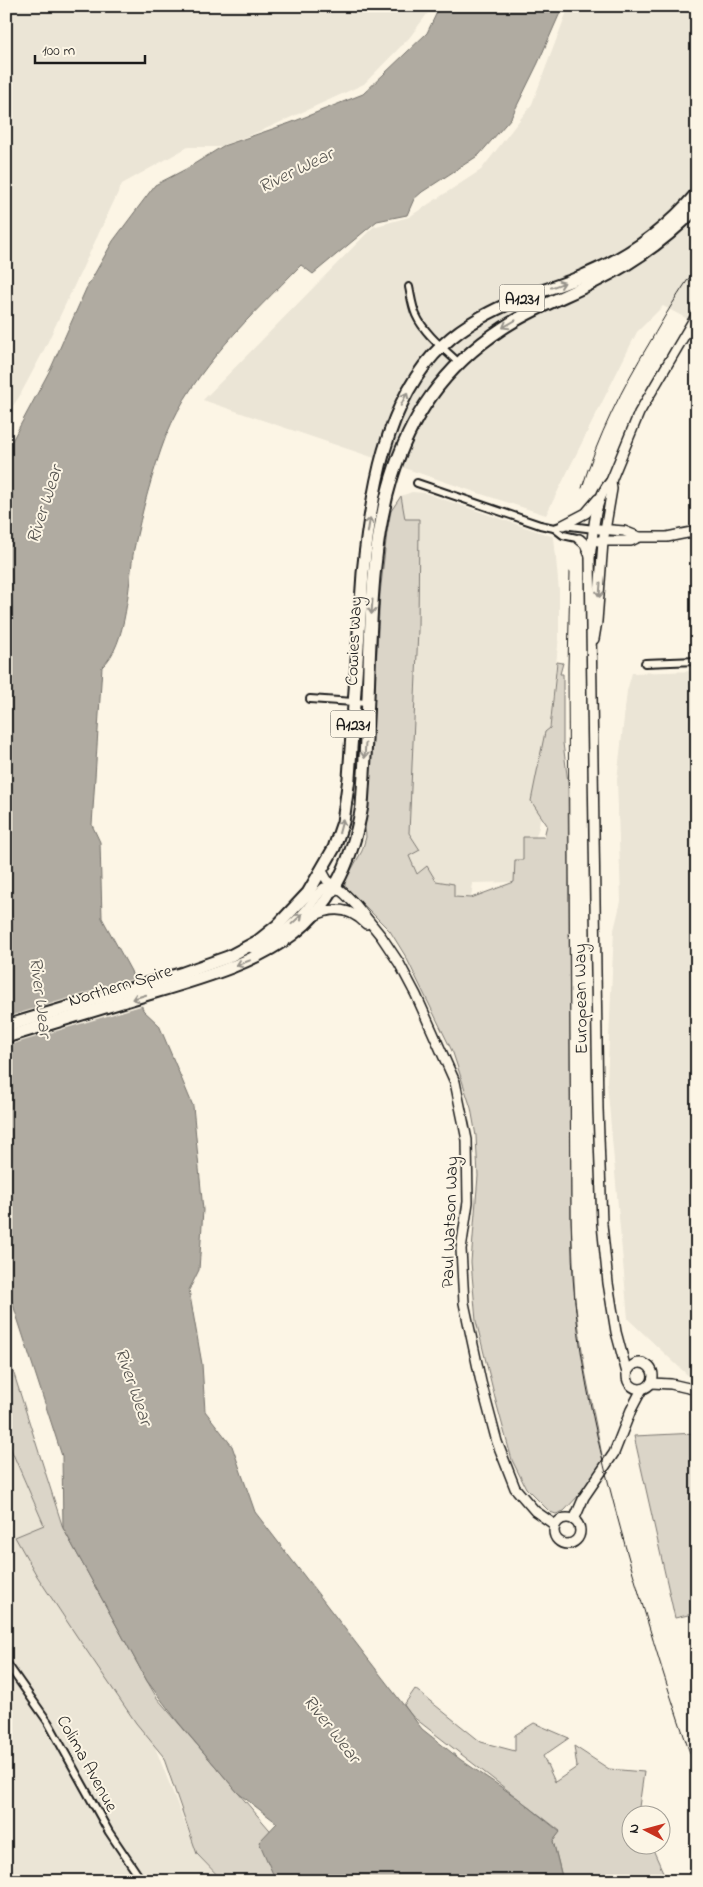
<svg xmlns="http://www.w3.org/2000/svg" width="703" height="1887" viewBox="0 0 703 1887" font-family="'Indie Flower',sans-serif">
  <rect width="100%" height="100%" fill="#fcf5e5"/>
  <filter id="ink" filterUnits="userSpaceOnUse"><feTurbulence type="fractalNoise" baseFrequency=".02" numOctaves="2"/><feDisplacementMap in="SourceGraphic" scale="10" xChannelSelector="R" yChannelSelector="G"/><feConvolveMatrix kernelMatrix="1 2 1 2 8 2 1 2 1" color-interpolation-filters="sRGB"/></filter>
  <g filter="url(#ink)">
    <!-- built -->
    <g fill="#ebe5d6">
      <polygon points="6,6 433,6 410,37 364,84 263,130 218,147 188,147 122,184 43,352 19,397 6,416"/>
      <polygon points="569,6 697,6 697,324 663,306 637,332 546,515 481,494 203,400 373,227 409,217 481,170 532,104"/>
      <polygon points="412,492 425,493 554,537 559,591 559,636 539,827 528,861 514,882 473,883 471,898 454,897 436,881 417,874 409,856 419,850 409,833 418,630 419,519 405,520 401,496"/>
      <polygon points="697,671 697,1384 628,1319 607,1082 614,930 621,901 617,780 627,691 632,673"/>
      <polygon points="6,1438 39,1514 87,1603 136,1715 155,1747 197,1854 221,1881 14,1881 6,1873"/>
    </g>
    <!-- green -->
    <g fill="#dbd5c8" stroke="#7c7872">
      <polygon points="401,496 405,519 419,519 418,630 409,833 420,850 409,856 417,874 427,866 436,881 454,884 454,897 471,898 514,882 515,860 523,860 523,837 544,837 547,825 531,801 545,732 550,728 557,662 563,663 560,674 563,674 563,743 568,783 571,1218 575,1301 585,1371 603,1460 580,1494 564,1511 556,1514 550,1512 526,1488 512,1460 495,1398 476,1321 471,1262 478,1176 476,1136 471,1108 453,1053 406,957 390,931 345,886 345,881 362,851 366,837 365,826 369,798 380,594 387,532 391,511"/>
      <polygon points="6,1349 63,1528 147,1681 157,1698 304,1870 308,1881 223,1881 197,1854 163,1756 136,1723 76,1635 37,1576 15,1537 44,1525 6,1438"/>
      <polygon points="697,1433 697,1613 675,1618 634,1436"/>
      <polygon points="415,1689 481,1742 515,1751 515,1735 534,1723 569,1738 543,1756 555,1782 577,1767 574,1746 609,1769 644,1772 638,1814 630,1814 630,1844 651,1845 667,1881 563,1881 553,1841 560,1831 412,1716 404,1705"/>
    </g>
    <!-- water -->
    <path fill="#b0aba1" stroke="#75726c" d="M440 6H563L538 63 511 118 479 155 422 192 414 199 407 215 377 221 313 274 301 265C250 317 194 368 166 436 152 473 142 511 134 549 128 582 128 644 102 667L92 825 100 842 102 918 131 971 143 1010 159 1025 193 1106 203 1210 199 1270 189 1290 202 1364 205 1411 232 1446 255 1512 422 1729 461 1760 519 1799 560 1832 553 1841 563 1881H276L259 1842 277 1823 238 1793 178 1722 147 1681 63 1528 62 1456 6 1283V452L51 368 86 289 113 241 155 185 186 169 223 146 290 123 363 94 427 33Z"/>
    <!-- pier -->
    <polygon fill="#fcf5e5" points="136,978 144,1005 6,1046 6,1017"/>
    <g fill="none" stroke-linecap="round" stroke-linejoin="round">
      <!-- street casing -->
      <g stroke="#1c1c1c" stroke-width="10">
        <g id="street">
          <path d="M409 287C411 296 412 306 416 315 424 333 444 349 459 363"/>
          <polyline points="417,483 540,525 554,528 563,535 581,539"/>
          <polyline points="554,528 563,525 594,529"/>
          <polyline points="645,663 697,661"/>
          <polyline points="310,699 368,703"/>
          <polyline points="6,1662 48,1722 109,1832 142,1881"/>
        </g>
      </g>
      <!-- secondary casing -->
      <g stroke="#1c1c1c" stroke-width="12">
        <g id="secondary">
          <polyline points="563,525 586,513 598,499"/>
          <polyline points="599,529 624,531 639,537"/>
          <polyline points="579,539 585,544 590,556"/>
          <polyline points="598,541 631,541 639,537 667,537 697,531"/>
          <polyline points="594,639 597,621 603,542 612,489 611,481"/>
          <polyline points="322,871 327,880 345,894 356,905 381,936 399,963 416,995 455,1082 467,1140 468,1202 461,1249 464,1303 481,1382 497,1442 515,1488 535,1511 555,1525"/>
          <path d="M314 916C333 906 351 908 366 924"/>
          <path d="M252 948C273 942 293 926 307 909 313 902 317 894 324 888L335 887"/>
          <circle cx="640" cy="1376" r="13"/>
          <path d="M627 1373 616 1332 608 1283 602 1224 598 1109 590 557C594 531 593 500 611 481L639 413 697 314"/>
          <polyline points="651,1383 671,1384 697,1390"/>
          <circle cx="567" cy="1531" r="13"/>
          <polyline points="574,1520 584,1497 614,1453 631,1410 642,1389"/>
        </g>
      </g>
      <!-- highway casing -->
      <g stroke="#1c1c1c" stroke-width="15">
        <g id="highway">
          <path d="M6 1026 183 973 228 957 258 941 278 925 308 893 334 848 343 822 349 778 363 573C371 497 384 400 443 345 466 323 495 309 524 297 544 290 565 284 585 275 628 257 667 229 697 193"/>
          <path d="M6 1037C56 1022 106 1007 155 992 267 959 340 934 362 806 365 760 368 713 369 666 374 533 380 409 503 328 531 309 564 297 594 282 633 263 667 239 697 207"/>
        </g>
      </g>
      <!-- street -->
      <use href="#street" stroke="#fcf5e5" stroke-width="6"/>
      <!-- secondary -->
      <use href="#secondary" stroke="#fcf5e5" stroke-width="9"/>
      <!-- highway -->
      <use href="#highway" stroke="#fcf5e5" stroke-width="11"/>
      <!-- tram -->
      <g stroke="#1c1c1c" stroke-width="1">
        <path d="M582 488C598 436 622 388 650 342 665 316 679 291 697 267"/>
        <path d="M570 572 568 668 571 1218C572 1245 572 1273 575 1301 583 1390 606 1477 630 1563 651 1633 671 1703 697 1772"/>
      </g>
    </g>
    <!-- one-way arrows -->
    <defs><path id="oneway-shaft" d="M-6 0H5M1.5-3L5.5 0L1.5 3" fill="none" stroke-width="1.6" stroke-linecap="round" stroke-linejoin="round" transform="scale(1.25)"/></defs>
    <g stroke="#97938b">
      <use href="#oneway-shaft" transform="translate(558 285) rotate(-20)"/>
      <use href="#oneway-shaft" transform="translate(509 324) rotate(150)"/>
      <use href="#oneway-shaft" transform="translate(404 399) rotate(-64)"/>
      <use href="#oneway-shaft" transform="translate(369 525) rotate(-81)"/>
      <use href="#oneway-shaft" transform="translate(600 590) rotate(94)"/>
      <use href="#oneway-shaft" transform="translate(372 607) rotate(94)"/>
      <use href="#oneway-shaft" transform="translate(365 751) rotate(93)"/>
      <use href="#oneway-shaft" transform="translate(341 826) rotate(-75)"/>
      <use href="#oneway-shaft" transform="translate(297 919) rotate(-43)"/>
      <use href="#oneway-shaft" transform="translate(243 963) rotate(159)"/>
      <use href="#oneway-shaft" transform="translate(139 997) rotate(163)"/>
    </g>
  </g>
  <g text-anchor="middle" stroke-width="4" stroke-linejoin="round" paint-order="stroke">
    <!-- shield labels -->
    <g fill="#fcf5e5" stroke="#5f5d58" stroke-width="1">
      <rect x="499.5" y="284.5" width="45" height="27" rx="4"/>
      <rect x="330.5" y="710.5" width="45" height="27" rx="4"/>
    </g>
    <g font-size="16" font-weight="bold" fill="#1c1c1c">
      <text x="522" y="304">A1231</text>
      <text x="353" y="730">A1231</text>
    </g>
    <!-- street labels -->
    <g font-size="18" fill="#1c1c1c" stroke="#fcf5e5">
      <text transform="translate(353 641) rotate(-87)" y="6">Cowies Way</text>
      <text transform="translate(120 985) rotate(-17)" y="6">Northern Spire</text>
      <text transform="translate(580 999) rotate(-91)" y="6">European Way</text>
      <text transform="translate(449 1222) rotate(-88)" y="6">Paul Watson Way</text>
      <text transform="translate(88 1763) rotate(61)" y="6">Colima Avenue</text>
    </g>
    <!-- water labels -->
    <g font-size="19" font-style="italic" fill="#575551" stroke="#fcf5e5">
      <text transform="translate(295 169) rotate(-26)" y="7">River Wear</text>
      <text transform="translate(43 504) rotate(-72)" y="7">River Wear</text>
      <text transform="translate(42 997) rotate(83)" y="7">River Wear</text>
      <text transform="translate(135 1386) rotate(71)" y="7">River Wear</text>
      <text transform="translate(333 1728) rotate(52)" y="7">River Wear</text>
    </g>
  </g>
  <!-- margin -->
  <rect width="703" height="1887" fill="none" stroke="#fcf5e5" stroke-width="25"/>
  <rect x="12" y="12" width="678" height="1862" fill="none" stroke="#1c1c1c" stroke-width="2" filter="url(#ink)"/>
  <!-- north arrow -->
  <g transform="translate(646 1830) rotate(276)"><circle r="24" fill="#fcf5e5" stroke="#a29e95"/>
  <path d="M0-4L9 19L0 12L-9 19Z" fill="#c8321e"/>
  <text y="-8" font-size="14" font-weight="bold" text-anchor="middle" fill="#1c1c1c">N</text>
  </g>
  <!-- scale -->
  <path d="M35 55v8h110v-8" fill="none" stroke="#1c1c1c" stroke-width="2.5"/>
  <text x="42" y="55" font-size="15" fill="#1c1c1c" stroke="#fcf5e5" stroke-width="4" paint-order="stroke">100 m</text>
</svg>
